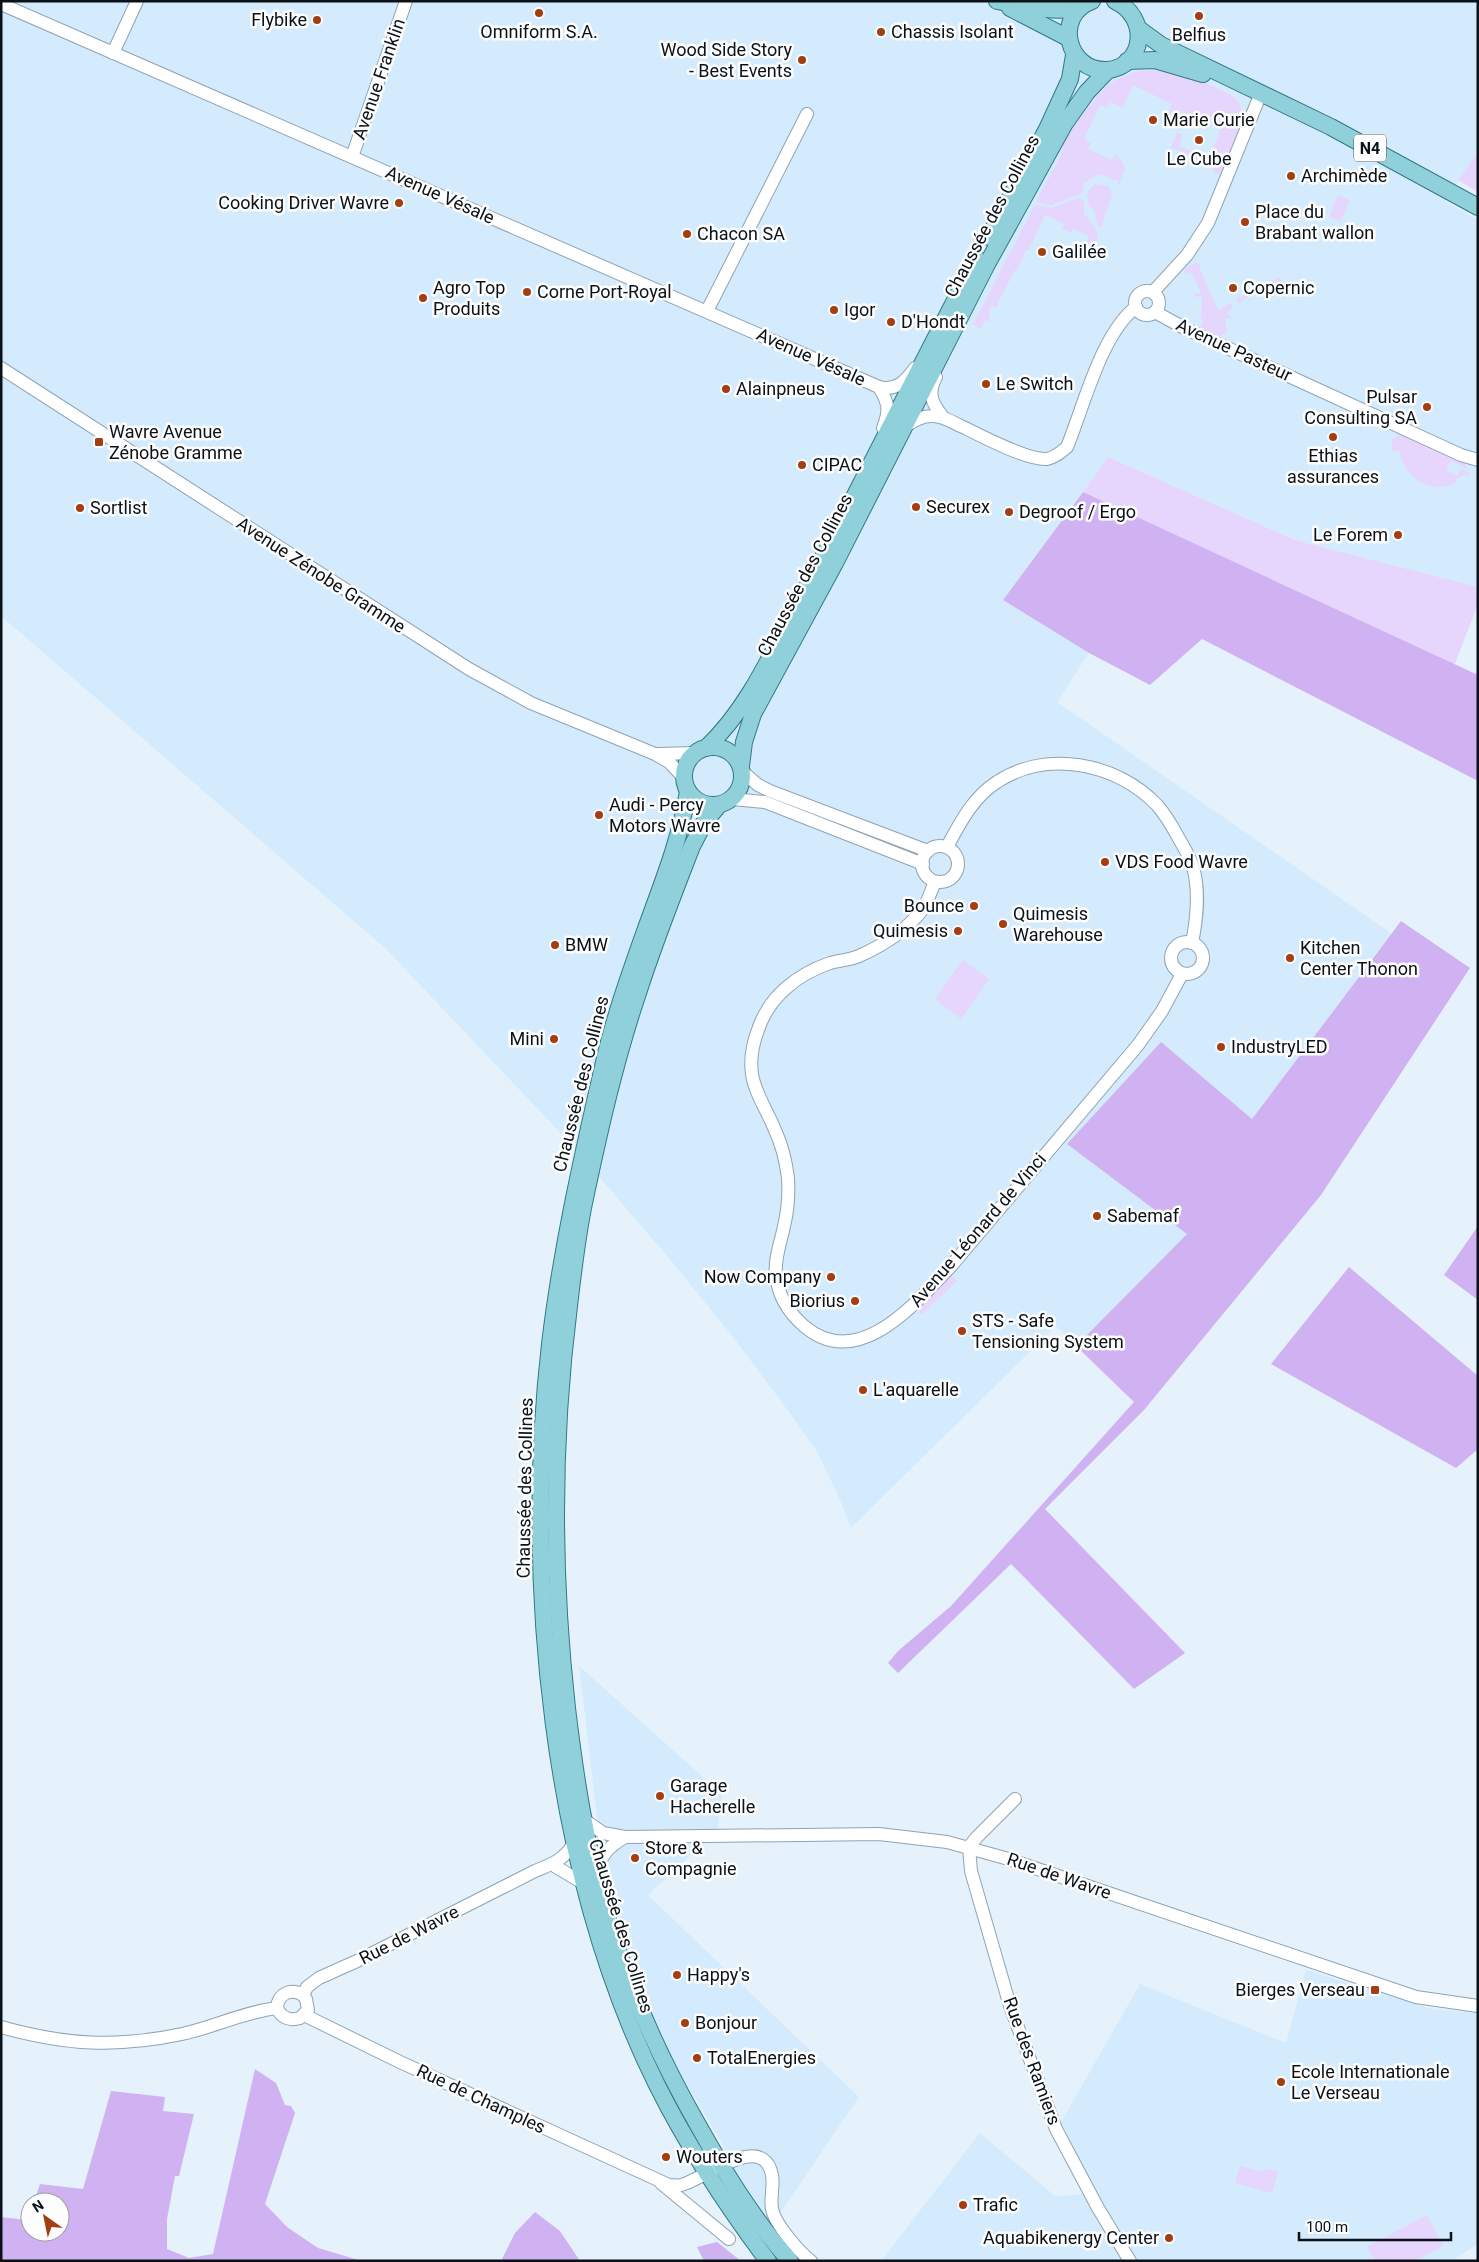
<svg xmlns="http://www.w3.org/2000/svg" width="1479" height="2262" viewBox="0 0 1479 2262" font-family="Roboto,sans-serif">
  <rect width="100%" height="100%" fill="#e5f2fc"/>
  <!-- built -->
  <g fill="#d4ebfd">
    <polygon points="1,1 1478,1 1478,152 1445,201 1478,220 1478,587 1295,540 1108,457 1003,600 1089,653 1057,702 1391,933 1252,1119 1067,1143 1187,1234 1076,1346 1056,1326 851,1528 838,1495 816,1450 789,1412 733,1337 674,1264 571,1144 384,947 1,616"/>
    <polygon points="579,1666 722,1794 718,1829 648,1895 859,2097 781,2212 769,2222 743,2187 720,2140 677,2068 659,2032 636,1978 603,1866"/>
    <polygon points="1306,1970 1432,2009 1478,2013 1478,2244 1451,2261 881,2261 980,2133 1055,2196 1077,2195 1093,2189 1061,2122 1140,1984 1286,2043"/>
  </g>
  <!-- green -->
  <g fill="#e6d5fc">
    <path d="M1149 70C1155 70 1161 71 1168 71 1177 71 1234 93 1238 101 1243 107 1240 112 1239 119L1243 121 1223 171 1217 174 1213 172 1215 165 1173 148 1170 155H1168L1177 133 1183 134 1179 146 1210 158 1222 126 1191 114 1186 128 1164 121 1172 104 1133 85 1123 108 1110 102 1107 108 1100 105 1084 139 1091 143 1088 149 1112 160 1115 154 1123 163 1125 169 1119 185 1117 184 1119 181 1099 174 1084 183 1082 193 1052 205 1038 203 1037 199 1061 156 1064 142 1072 128 1102 91 1112 82 1123 77 1138 71Z"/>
    <polygon points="1478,152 1478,192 1458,180"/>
    <polygon points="1095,184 1109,186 1112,195 1101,228 1098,227 1094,210 1089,206 1087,192"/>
    <polygon points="1338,195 1350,200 1341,222 1329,217"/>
    <path d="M1076 199H1081L1084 202V214C1090 218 1092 226 1098 232L1096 243 1089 246 1086 244 1089 236 1073 229 1071 233 1062 229 1064 224 1045 215 1029 250H1026L1017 270H1015L998 302 997 308 992 306 989 308 990 322 985 320 981 329 973 324 1035 205 1052 208Z"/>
    <polygon points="1196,262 1201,266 1199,267 1218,310 1232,303 1233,306 1226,314 1232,317 1231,319 1225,318 1227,332 1218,337 1201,328 1203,320 1201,316 1202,296 1195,297 1194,294 1201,293 1191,271 1186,275 1184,270"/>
    <polygon points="1280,277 1282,285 1277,291 1274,285 1238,303 1236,299"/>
    <path d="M1402 433 1464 463 1468 469 1451 461 1446 470 1457 476 1461 469 1469 473 1468 477 1466 474 1456 479V483C1430 495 1405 478 1399 450L1392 452V439Z"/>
    <polygon points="1108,457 1295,540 1478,587 1478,604 1454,666 1083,492"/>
    <polygon points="963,960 989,979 961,1019 935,999"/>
    <polygon points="950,1275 956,1279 957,1281 921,1315 917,1308"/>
    <polygon points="1240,2166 1263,2172 1265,2169 1278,2171 1272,2193 1235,2183"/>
    <polygon points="1427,2215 1443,2246 1415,2261 1375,2261 1367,2247"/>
  </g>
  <!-- forest -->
  <g fill="#d0b2f2">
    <polygon points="1083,492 1478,675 1478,781 1202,639 1150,685 1089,653 1003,600"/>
    <polygon points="1401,921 1470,968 1321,1195 1144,1410 1045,1509 1185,1653 1134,1689 1011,1564 898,1673 888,1663 898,1651 951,1606 1134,1402 1076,1346 1187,1234 1067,1144 1161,1042 1252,1119"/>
    <polygon points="1478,1226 1478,1300 1444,1275"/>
    <polygon points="1349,1267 1478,1376 1478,1449 1456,1468 1271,1364"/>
    <polygon points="255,2069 276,2083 285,2105 291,2106 295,2113 265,2204 287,2227 318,2248 362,2261 1,2261 1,2217 27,2220 30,2213 30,2232 60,2232 60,2202 34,2202 40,2184 83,2189 111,2091 165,2097 163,2111 194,2114 179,2176 175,2176 167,2219 167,2249 189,2258 213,2254"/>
    <polygon points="535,2212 560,2231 580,2261 501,2261 515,2233"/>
    <polygon points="717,2242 741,2261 704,2261 697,2247"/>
  </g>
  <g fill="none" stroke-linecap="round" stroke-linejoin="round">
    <!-- minor casing -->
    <g stroke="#8ea3b3" stroke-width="14">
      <g id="minor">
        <path d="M1 4 879 387C896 391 905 382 915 368"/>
        <polyline points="113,53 137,1"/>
        <polyline points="352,157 406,1"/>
        <circle cx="1147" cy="303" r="12"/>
        <polyline points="1153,292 1187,255 1208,223 1261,93"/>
        <polyline points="707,311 807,114"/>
        <polyline points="1155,312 1186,329 1461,455 1478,460"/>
        <polyline points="1,368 469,669 531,703 655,754 669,762 684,778"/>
        <path d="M936 377C927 394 932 403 943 417"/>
        <path d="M879 387C889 404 890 410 883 428"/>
        <path d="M906 426C913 421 922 416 931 416 943 415 953 423 963 427 981 436 1029 461 1047 459 1056 457 1061 452 1067 447 1084 406 1101 334 1136 307"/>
        <polyline points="658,754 696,753"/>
        <polyline points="743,772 758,785 770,791 928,851"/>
        <polyline points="732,799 765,802 923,864"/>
        <circle cx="940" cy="864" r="18"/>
        <path d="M947 847C960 823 973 797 997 782 1047 749 1117 763 1157 805 1165 814 1172 826 1178 837 1183 846 1190 857 1193 867 1200 892 1197 918 1192 943"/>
        <path d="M935 882C931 890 928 902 923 909 906 931 884 945 859 956 850 960 840 960 830 963 798 974 769 996 758 1030 753 1043 750 1060 752 1074 755 1094 768 1112 775 1130 782 1145 786 1162 788 1178 789 1194 788 1210 784 1226 781 1242 774 1259 776 1275 778 1295 789 1313 804 1326 859 1373 916 1302 951 1266L1138 1045 1162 1011 1182 974"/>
        <circle cx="1187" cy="958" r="16"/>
        <polyline points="583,1819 603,1833 625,1837 879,1834 947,1842 1005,1858 1416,1997 1478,2006"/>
        <polyline points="969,1847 971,1871 1010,2006 1056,2129 1098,2208 1130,2261"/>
        <polyline points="969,1847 976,1838 1015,1799"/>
        <polyline points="553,1865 583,1883"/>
        <path d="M597 1876C599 1856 608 1847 625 1837"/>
        <path d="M303 1995 307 1987 319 1978 357 1961 535 1871C552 1864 564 1860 574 1843"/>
        <path d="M277 2008C281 2018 290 2021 300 2018L308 2010 306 1999 303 1995"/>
        <path d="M277 2008C278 1993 291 1988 303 1995"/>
        <path d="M304 2015 400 2062 669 2185C673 2185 677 2186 681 2185 703 2180 763 2130 772 2175 774 2186 770 2198 772 2209 775 2224 799 2252 811 2261"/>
        <path d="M1 2027C66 2045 116 2048 182 2034 215 2027 243 2012 277 2008"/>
        <polyline points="661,2183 729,2239"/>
      </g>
    </g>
    <!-- major casing -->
    <g stroke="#317886" stroke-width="18">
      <g id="major">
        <path d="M997 1C1024 6 1053 13 1080 8"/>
        <path d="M1092 1C1053 15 1067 72 1107 70 1145 67 1150 17 1115 1"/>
        <polyline points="1010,8 1068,38"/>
        <polyline points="1139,29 1161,45 1331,127 1478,207"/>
        <polyline points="1127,61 1155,60 1203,74"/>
        <polyline points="989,237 1047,129 1070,79 1074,55"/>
        <circle cx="713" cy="776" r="29"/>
        <path d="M706 748C748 709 773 651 799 602 861 488 916 372 977 259"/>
        <polyline points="741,766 744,742 753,714 835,563 986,266 1065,123 1087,92 1108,70"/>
        <path d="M688 791C680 840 662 884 645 931 629 976 612 1024 602 1071 581 1162 561 1252 550 1344 523 1578 551 1872 657 2085 688 2147 726 2205 768 2261"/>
        <path d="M719 805 704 823 692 846C673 895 654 943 638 993 615 1061 599 1132 584 1203 577 1237 573 1272 569 1306 552 1440 552 1574 567 1708 575 1775 585 1842 604 1906 626 1984 658 2055 698 2125 725 2173 753 2219 790 2261"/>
      </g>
    </g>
    <!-- minor -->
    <use href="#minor" stroke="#fff" stroke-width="12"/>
    <!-- major -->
    <use href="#major" stroke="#90d0da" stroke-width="16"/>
  </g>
  <!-- markers -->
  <g fill="#a33e12" stroke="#fdfdfd" stroke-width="2">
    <circle cx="539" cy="13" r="5"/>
    <circle cx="1199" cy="16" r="5"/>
    <circle cx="317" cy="20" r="5"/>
    <circle cx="881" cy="32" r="5"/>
    <circle cx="802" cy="60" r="5"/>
    <circle cx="1153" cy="120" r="5"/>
    <circle cx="1199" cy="140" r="5"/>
    <circle cx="1291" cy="176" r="5"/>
    <circle cx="399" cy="203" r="5"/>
    <circle cx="1245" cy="222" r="5"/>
    <circle cx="687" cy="234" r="5"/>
    <circle cx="1042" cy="252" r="5"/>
    <circle cx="1233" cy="288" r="5"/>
    <circle cx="527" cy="292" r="5"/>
    <circle cx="423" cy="298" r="5"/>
    <circle cx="834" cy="310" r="5"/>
    <circle cx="891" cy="322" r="5"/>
    <circle cx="986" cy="384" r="5"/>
    <circle cx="726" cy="389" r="5"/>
    <circle cx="1427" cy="407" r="5"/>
    <circle cx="1333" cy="437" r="5"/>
    <rect x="94" y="437" width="10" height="10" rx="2.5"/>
    <circle cx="802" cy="465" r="5"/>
    <circle cx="916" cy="507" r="5"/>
    <circle cx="80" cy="508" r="5"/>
    <circle cx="1009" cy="512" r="5"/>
    <circle cx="1398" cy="535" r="5"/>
    <circle cx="599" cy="815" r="5"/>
    <circle cx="1105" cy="862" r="5"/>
    <circle cx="974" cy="906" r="5"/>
    <circle cx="1003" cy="924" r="5"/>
    <circle cx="958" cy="931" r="5"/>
    <circle cx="555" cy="945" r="5"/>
    <circle cx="1290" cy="958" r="5"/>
    <circle cx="554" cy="1039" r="5"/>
    <circle cx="1221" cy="1047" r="5"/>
    <circle cx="1097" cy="1216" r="5"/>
    <circle cx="831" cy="1277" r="5"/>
    <circle cx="855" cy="1301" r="5"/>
    <circle cx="962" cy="1331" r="5"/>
    <circle cx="863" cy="1390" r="5"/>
    <circle cx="660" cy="1796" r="5"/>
    <circle cx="635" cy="1858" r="5"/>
    <circle cx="677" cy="1975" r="5"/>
    <rect x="1370" y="1985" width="10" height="10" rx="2.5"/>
    <circle cx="685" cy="2023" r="5"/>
    <circle cx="697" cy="2058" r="5"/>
    <circle cx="1281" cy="2082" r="5"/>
    <circle cx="666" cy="2157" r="5"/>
    <circle cx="963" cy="2205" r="5"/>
    <circle cx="1169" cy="2238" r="5"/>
  </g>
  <g text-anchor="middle" stroke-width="5" stroke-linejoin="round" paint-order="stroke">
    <!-- shield labels -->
    <rect fill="#fdfdfd" stroke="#53585c" stroke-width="1" x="1354" y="134.5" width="32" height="27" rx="4"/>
    <g font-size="16" font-weight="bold" fill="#0a1117">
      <text x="1370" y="154">N4</text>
    </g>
    <!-- poi labels -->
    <g font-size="18" fill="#0a1117" stroke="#fdfdfd" text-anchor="start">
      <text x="307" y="26" text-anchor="end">Flybike</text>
      <text x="539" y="38" text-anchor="middle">Omniform S.A.</text>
      <text x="891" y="38">Chassis Isolant</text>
      <text x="1199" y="41" text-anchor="middle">Belfius</text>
      <text x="792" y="56" text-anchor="end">Wood Side Story<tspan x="792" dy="21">- Best Events</tspan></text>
      <text x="1163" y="126">Marie Curie</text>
      <text x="1199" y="165" text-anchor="middle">Le Cube</text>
      <text x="1301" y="182">Archimède</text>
      <text x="389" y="209" text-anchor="end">Cooking Driver Wavre</text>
      <text x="1255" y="218">Place du<tspan x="1255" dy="21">Brabant wallon</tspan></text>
      <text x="697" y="240">Chacon SA</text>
      <text x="1052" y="258">Galilée</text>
      <text x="433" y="294">Agro Top<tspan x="433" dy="21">Produits</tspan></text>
      <text x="1243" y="294">Copernic</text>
      <text x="537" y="298">Corne Port-Royal</text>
      <text x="844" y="316">Igor</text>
      <text x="901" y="328">D'Hondt</text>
      <text x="996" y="390">Le Switch</text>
      <text x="736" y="395">Alainpneus</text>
      <text x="1417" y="403" text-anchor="end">Pulsar<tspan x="1417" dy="21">Consulting SA</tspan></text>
      <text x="109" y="438">Wavre Avenue<tspan x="109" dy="21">Zénobe Gramme</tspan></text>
      <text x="1333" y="462" text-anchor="middle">Ethias<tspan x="1333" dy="21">assurances</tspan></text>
      <text x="812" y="471">CIPAC</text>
      <text x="926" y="513">Securex</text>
      <text x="90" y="514">Sortlist</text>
      <text x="1019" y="518">Degroof / Ergo</text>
      <text x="1388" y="541" text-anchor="end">Le Forem</text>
      <text x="609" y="811">Audi - Percy<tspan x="609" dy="21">Motors Wavre</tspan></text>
      <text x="1115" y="868">VDS Food Wavre</text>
      <text x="964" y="912" text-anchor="end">Bounce</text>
      <text x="1013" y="920">Quimesis<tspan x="1013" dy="21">Warehouse</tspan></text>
      <text x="948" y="937" text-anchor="end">Quimesis</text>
      <text x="565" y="951">BMW</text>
      <text x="1300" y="954">Kitchen<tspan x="1300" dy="21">Center Thonon</tspan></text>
      <text x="544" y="1045" text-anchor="end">Mini</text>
      <text x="1231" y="1053">IndustryLED</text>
      <text x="1107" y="1222">Sabemaf</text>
      <text x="821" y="1283" text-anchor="end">Now Company</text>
      <text x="845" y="1307" text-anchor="end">Biorius</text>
      <text x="972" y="1327">STS - Safe<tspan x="972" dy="21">Tensioning System</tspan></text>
      <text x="873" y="1396">L'aquarelle</text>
      <text x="670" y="1792">Garage<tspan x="670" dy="21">Hacherelle</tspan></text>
      <text x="645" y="1854">Store &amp;<tspan x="645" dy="21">Compagnie</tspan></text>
      <text x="687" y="1981">Happy's</text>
      <text x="1365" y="1996" text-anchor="end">Bierges Verseau</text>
      <text x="695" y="2029">Bonjour</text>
      <text x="707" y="2064">TotalEnergies</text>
      <text x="1291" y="2078">Ecole Internationale<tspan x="1291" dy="21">Le Verseau</tspan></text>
      <text x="676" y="2163">Wouters</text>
      <text x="973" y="2211">Trafic</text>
      <text x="1159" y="2244" text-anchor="end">Aquabikenergy Center</text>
    </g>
    <!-- street labels -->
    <g font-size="18" fill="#0a1117" stroke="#fdfdfd">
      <text transform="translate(379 79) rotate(-71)" y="6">Avenue Franklin</text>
      <text transform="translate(440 195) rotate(24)" y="6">Avenue Vésale</text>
      <text transform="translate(992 216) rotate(-62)" y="6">Chaussée des Collines</text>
      <text transform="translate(1234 350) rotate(25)" y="6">Avenue Pasteur</text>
      <text transform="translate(811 357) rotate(24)" y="6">Avenue Vésale</text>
      <text transform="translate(321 575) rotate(33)" y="6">Avenue Zénobe Gramme</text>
      <text transform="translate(805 575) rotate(-62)" y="6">Chaussée des Collines</text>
      <text transform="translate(581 1084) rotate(-76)" y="6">Chaussée des Collines</text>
      <text transform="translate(978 1230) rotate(-49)" y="6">Avenue Léonard de Vinci</text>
      <text transform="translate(525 1488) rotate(-89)" y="6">Chaussée des Collines</text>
      <text transform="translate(1059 1876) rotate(19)" y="6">Rue de Wavre</text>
      <text transform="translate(621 1926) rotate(73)" y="6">Chaussée des Collines</text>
      <text transform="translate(409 1935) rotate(-27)" y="6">Rue de Wavre</text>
      <text transform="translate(1032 2061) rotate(70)" y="6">Rue des Ramiers</text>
      <text transform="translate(481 2099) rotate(25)" y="6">Rue de Champles</text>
    </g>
  </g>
  <!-- border -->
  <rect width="1479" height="2262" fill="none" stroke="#0a1117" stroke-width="5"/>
  <!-- north arrow -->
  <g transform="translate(45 2217) rotate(327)"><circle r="24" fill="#fdfdfd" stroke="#9c9fa1"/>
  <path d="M0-4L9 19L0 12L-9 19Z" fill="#a33e12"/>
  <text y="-8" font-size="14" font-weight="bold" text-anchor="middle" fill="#0a1117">N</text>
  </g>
  <!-- scale -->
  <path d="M1299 2232v8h152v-8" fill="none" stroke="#0a1117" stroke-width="2.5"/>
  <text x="1306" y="2232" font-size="15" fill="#0a1117" stroke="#fdfdfd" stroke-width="4" paint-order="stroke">100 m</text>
</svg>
